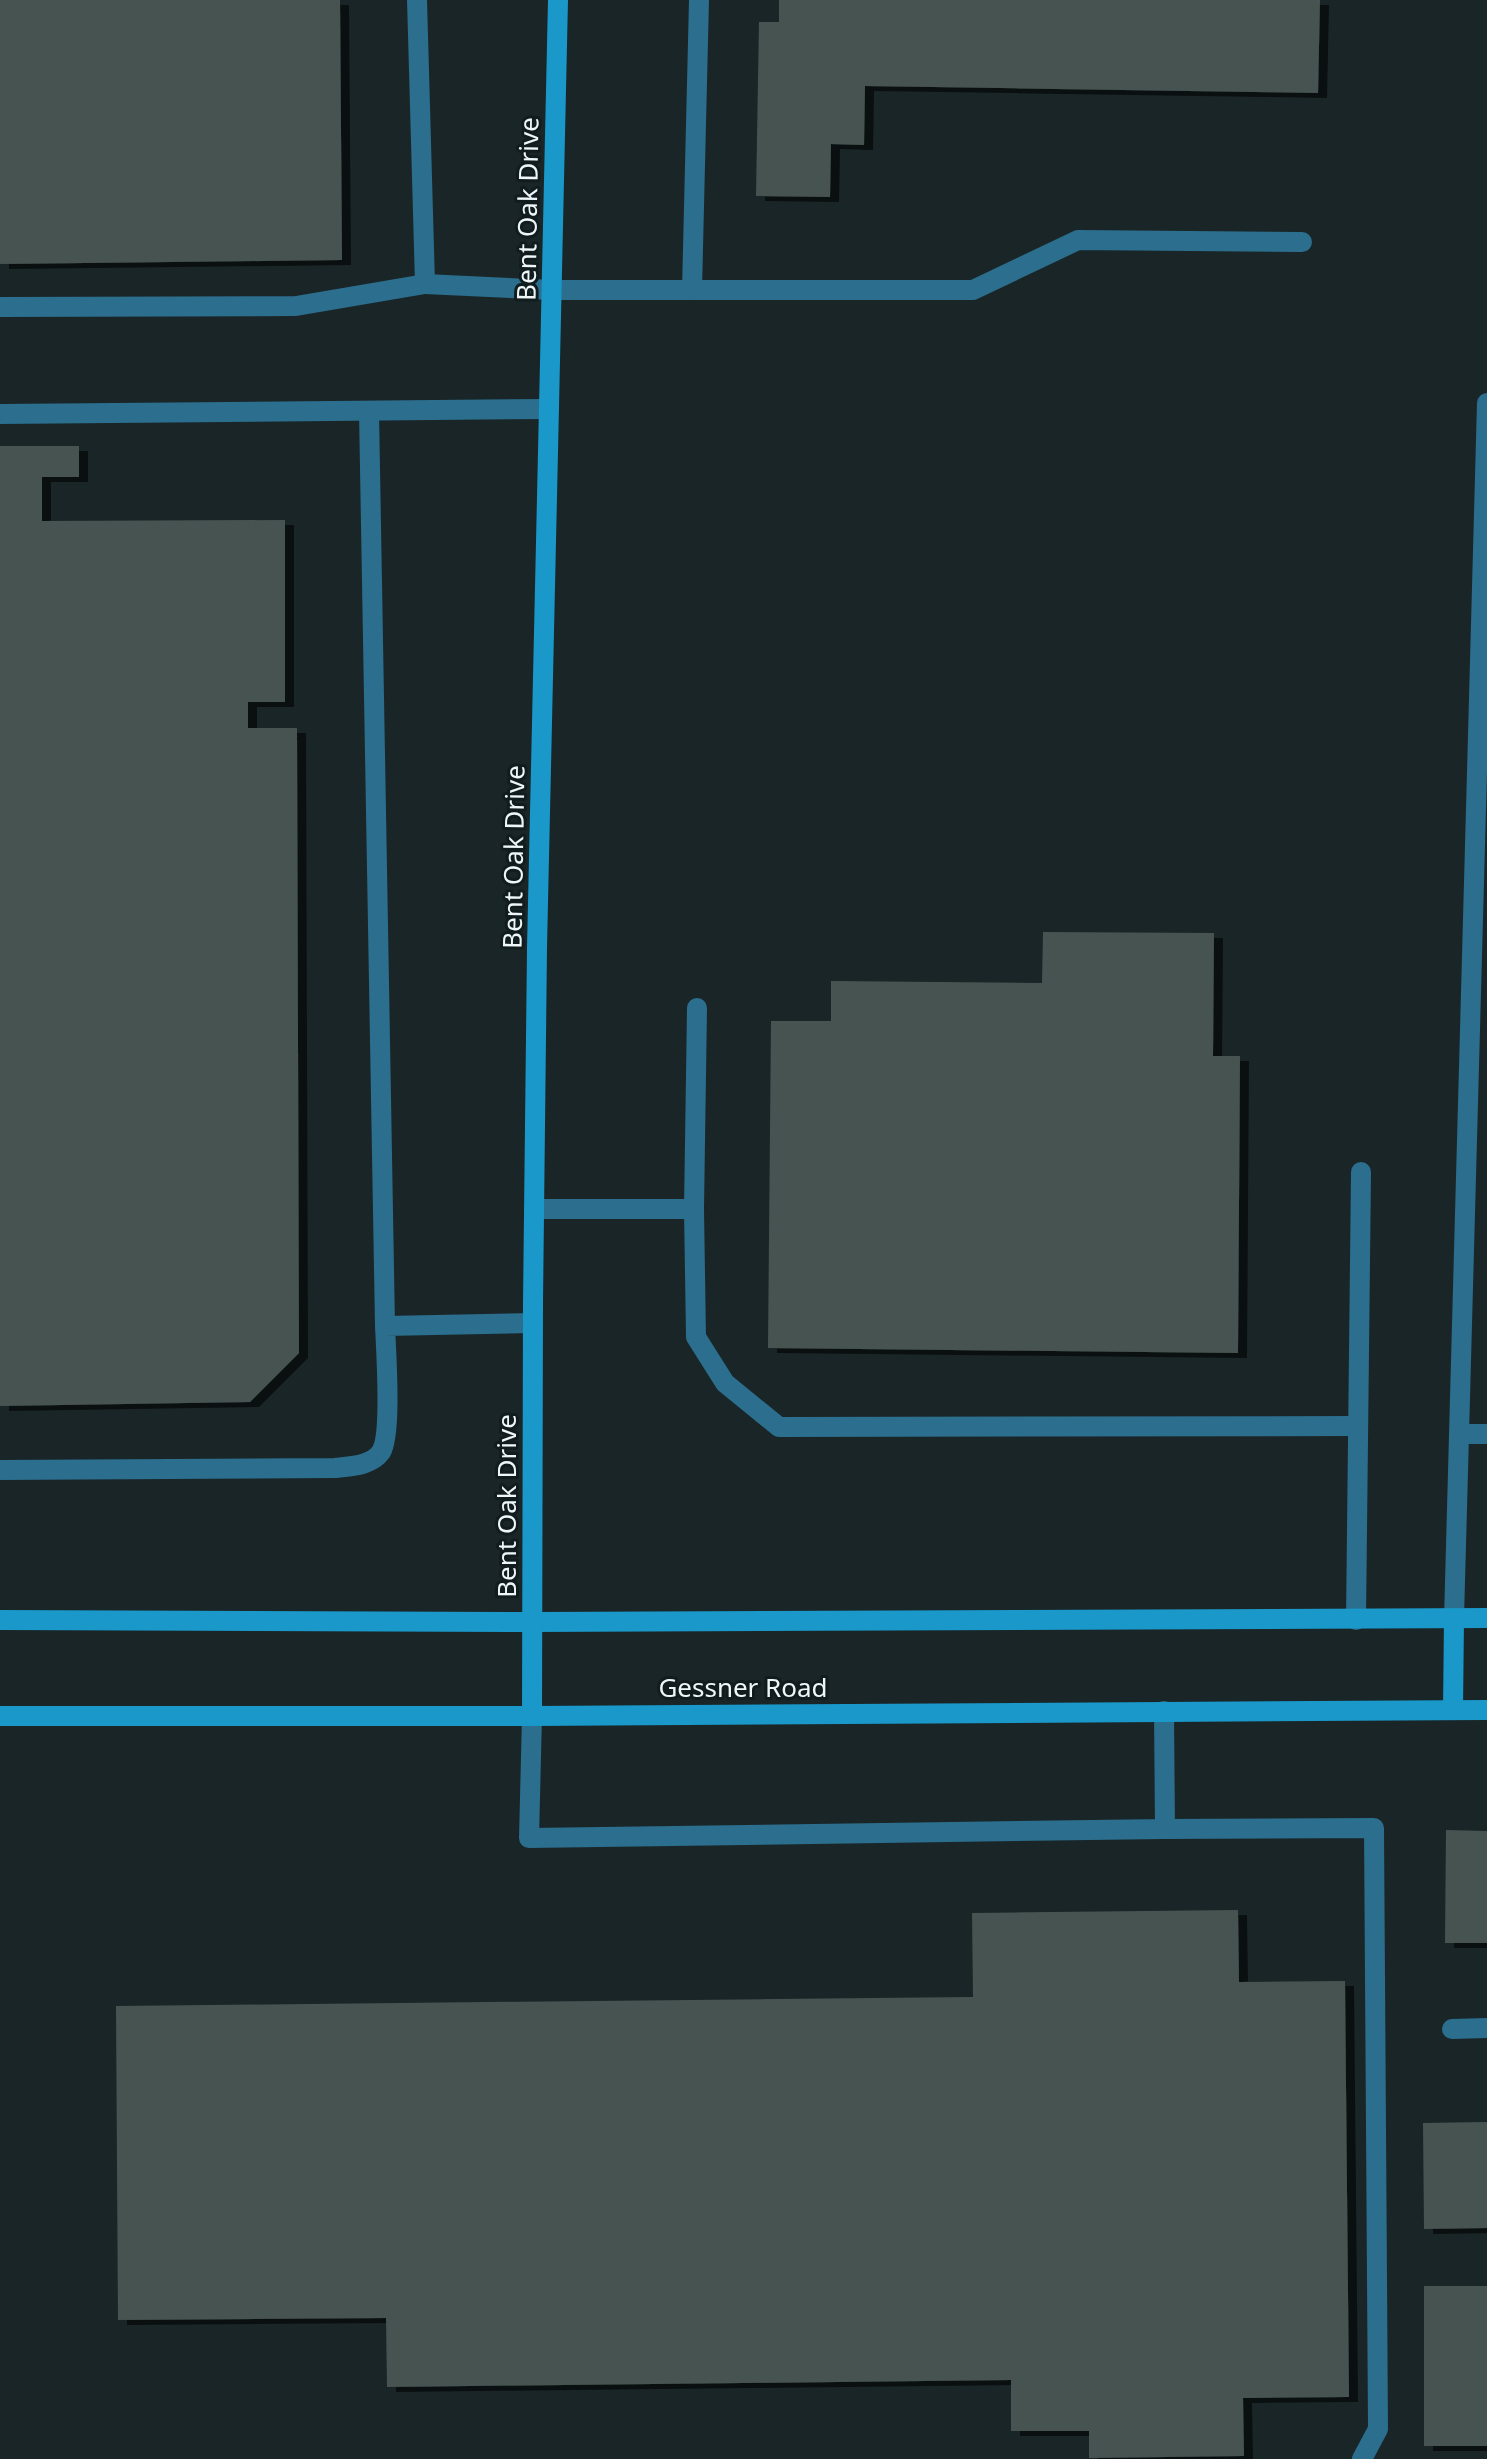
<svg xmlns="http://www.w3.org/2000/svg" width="1487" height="2459" viewBox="0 0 1487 2459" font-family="'Noto Sans',sans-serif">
  <defs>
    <filter id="shadow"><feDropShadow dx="9" dy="5" stdDeviation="0" flood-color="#0009"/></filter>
  </defs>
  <rect width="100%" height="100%" fill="#1a2527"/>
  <!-- building -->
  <g fill="#465351" filter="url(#shadow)">
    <polygon points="0,0 340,0 342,260 0,264"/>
    <polygon points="779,0 1320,0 1318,93 865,86 864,145 831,144 830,197 756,196 759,22 779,22"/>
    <polygon points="0,446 79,446 79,477 42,477 42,521 285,520 285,702 248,702 248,728 297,728 299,1353 250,1402 0,1406"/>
    <polygon points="1043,932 1214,933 1213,1056 1240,1056 1238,1353 768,1348 771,1021 831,1021 831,981 1042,983"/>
    <polygon points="1446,1830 1487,1831 1487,1943 1445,1943"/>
    <polygon points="1238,1910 1239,1982 1345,1981 1349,2397 1243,2398 1244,2456 1089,2458 1089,2431 1011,2431 1011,2380 387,2387 386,2318 118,2320 116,2006 973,1997 972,1913"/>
    <polygon points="1487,2122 1487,2228 1424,2229 1423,2123"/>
    <rect x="1424" y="2286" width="63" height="160"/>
  </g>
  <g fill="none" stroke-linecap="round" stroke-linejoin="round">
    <!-- lane -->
    <g stroke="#2b6e8d" stroke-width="20">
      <polyline points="417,0 425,284 552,290 973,290 1078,240 1302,242"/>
      <polyline points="692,290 699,0"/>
      <polyline points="0,307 296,306 425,284"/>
      <polyline points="369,411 385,1326"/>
      <polyline points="0,414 549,409"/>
      <polyline points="697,1008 694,1209 696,1337 725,1383 779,1427 1358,1426"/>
      <polyline points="534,1209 694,1209"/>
      <polyline points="1459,1434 1487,1434"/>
      <path d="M0 1470 335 1468C351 1466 371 1466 381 1452 392 1435 386 1350 385 1326L533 1323"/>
      <polyline points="1454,1619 1487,403"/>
      <polyline points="1356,1620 1361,1172"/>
      <polyline points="532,1716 529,1838 1165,1829 1164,1711"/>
      <polyline points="1165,1829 1374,1828 1378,2429 1362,2459"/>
      <polyline points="1452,2029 1487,2028"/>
    </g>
    <!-- secondary -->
    <g stroke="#1998c9" stroke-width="20">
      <polyline points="0,1620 534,1622 1487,1618"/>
      <polyline points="1453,1710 1454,1619"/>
      <polyline points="0,1716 532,1716 1487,1710"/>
      <polyline points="532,1716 533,1303 537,948 558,0"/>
    </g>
  </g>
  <g text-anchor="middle" stroke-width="6" stroke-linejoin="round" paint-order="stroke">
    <!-- street labels -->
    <g font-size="26" fill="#eff6f7" stroke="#111c1e">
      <text transform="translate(528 209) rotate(-89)" y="9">Bent Oak Drive</text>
      <text transform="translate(514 857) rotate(-89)" y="9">Bent Oak Drive</text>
      <text transform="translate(507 1506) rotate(-90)" y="9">Bent Oak Drive</text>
      <text x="743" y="1697">Gessner Road</text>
    </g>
  </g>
</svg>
